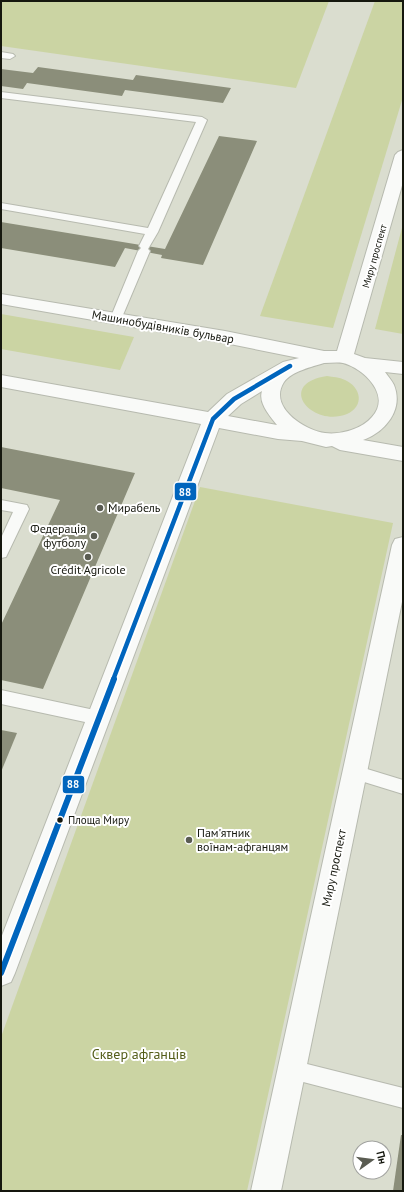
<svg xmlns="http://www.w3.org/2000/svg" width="404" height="1192" viewBox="0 0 404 1192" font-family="'PT Sans',sans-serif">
  <rect width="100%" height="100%" fill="#daddcf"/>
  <!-- green -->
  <g fill="#cbd4a3">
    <polygon points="1,1 329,1 296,88 1,46"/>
    <polygon points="375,1 403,1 403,97 333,328 260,316"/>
    <polygon points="403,224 403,334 375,329"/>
    <polygon points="1,314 134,337 120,370 1,349"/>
    <path d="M327 376C333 377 339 377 345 380 361 387 365 406 347 414 312 428 275 384 327 376Z"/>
    <polygon points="200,487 393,523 247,1191 1,1191 1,1037"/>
  </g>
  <!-- building -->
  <g fill="#8b8e7a">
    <polygon points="38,67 133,80 136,75 231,88 223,103 125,90 122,96 27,83 23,89 1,86 1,69 33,73"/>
    <polygon points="219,136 257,141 203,265 161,258 162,255 125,248 115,267 1,248 1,222 165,249"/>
    <polygon points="1,447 135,473 43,689 1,680 1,625 60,500 1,488"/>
    <polygon points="1,730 17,733 1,772"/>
    <polygon points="401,1135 403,1135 403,1191 393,1191"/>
  </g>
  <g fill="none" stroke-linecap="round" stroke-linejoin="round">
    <!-- lane casing -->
    <g stroke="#b7baaf" stroke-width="2">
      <g id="lane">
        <polygon points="1,52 13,54 15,56 10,59 1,58"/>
        <polygon points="1,92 202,117 207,120 158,232 148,249 150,251 120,322 112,322 110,319 138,251 141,248 139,246 145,234 1,209 1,203 148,228 196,122 1,98"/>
        <polygon points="1,500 27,505 29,509 6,557 1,558 1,538 13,512 1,510"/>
        <polygon points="1,690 99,711 105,713 107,718 105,723 99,725 1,704"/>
        <polygon points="354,765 403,780 403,794 348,777 346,772 348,767"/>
        <polygon points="291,1060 403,1088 403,1108 284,1077 281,1070 284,1063"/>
      </g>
    </g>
    <!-- secondary casing -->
    <g stroke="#b7baaf" stroke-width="2">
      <g id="secondary">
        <path d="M403 150V182L354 354 365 358 403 362V374L385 372C388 376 392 381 394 385 404 410 385 432 363 440L403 447V461L340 450 332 446 326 447 302 441 278 439 219 428 15 973 11 982 1 986V938L201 424 1 387V375L208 412 227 394 283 362 299 358 225 343 1 304V294L225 331 324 351H337L395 155 398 152ZM324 363C330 363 337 362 343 363 363 368 392 395 372 417 362 429 341 435 325 433 304 430 268 407 284 382 292 371 312 367 324 363ZM262 391C258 403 270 416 277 425L228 416 241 404Z"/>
        <polygon points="403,537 403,597 281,1191 251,1191 392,545 395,539"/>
      </g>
    </g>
    <!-- lane -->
    <use href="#lane" fill="#f9faf8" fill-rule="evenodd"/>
    <!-- secondary -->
    <use href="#secondary" fill="#f9faf8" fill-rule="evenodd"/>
    <!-- bus-1-far1 casing -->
    <g stroke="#fff" stroke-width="8">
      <polyline id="bus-1-far1" points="113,680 213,419 234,399 290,366"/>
    </g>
    <!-- bus-1 casing -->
    <g stroke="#fff" stroke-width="9">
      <polyline id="bus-1" points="1,973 114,679"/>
    </g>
    <!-- bus-1-far1 -->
    <use href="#bus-1-far1" stroke="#0065bd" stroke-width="4.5"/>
    <!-- bus-1 -->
    <use href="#bus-1" stroke="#0065bd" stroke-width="6"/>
  </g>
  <!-- markers -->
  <g fill="#5a5c52" stroke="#fff" stroke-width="1.5">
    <circle cx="100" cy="508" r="4"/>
    <circle cx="94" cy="536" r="4"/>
    <circle cx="88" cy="557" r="4"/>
    <circle cx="189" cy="840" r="4"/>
  </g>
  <circle fill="#15170e" stroke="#fff" stroke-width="1.5" cx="60" cy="820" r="3.5"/>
  <g text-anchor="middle" stroke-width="4" stroke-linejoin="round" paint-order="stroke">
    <!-- far-street labels -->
    <g font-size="10" fill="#15170e" stroke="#fff">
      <text transform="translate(374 256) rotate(-74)" y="4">Миру проспект</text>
    </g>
    <!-- bus labels -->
    <g font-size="11" fill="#15170e" stroke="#fff" text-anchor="start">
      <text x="68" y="824">Площа Миру</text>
    </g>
    <!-- street labels -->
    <g font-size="12" fill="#15170e" stroke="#fff">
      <text transform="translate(163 327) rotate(10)" y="4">Машинобудівників бульвар</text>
      <text transform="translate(334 868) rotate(-78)" y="4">Миру проспект</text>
    </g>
    <!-- poi labels -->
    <g font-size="12" fill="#15170e" stroke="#fff" text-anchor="start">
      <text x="108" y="512">Мирабель</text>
      <text x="86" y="533" text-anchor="end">Федерація<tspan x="86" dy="14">футболу</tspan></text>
      <text x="88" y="574" text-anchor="middle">Crédit Agricole</text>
      <text x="197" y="837">Пам'ятник<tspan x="197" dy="14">воїнам-афганцям</tspan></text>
    </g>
    <!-- near-park labels -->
    <g font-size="14" fill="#545d19" stroke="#fff">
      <text x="139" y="1059">Сквер афганців</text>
    </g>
  </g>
  <g stroke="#fff" stroke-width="1.5">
    <rect x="174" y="482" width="23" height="19" rx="4" fill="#0065bd"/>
    <rect x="62" y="775" width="23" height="19" rx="4" fill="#0065bd"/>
  </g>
  <g font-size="11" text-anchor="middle" font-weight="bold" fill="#fff">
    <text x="185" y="496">88</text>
    <text x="73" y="788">88</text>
  </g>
  <!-- border -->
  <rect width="404" height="1192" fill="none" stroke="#15170e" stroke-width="4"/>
  <!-- north arrow -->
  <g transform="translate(372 1160) rotate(76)"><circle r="19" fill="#ffffff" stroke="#a1a29f"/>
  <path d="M0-3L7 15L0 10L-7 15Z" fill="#5a5c52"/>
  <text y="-6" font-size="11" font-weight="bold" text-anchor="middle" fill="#15170e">Пн</text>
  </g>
</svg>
